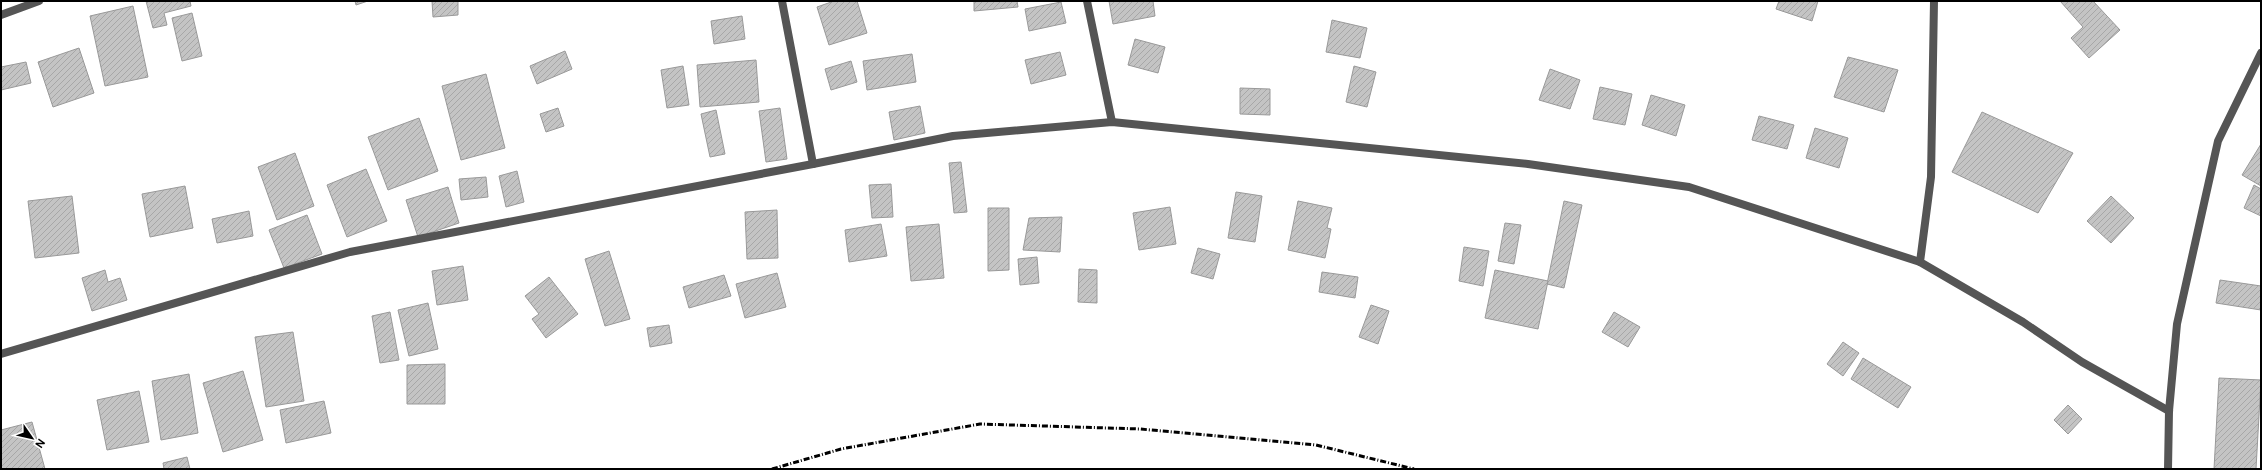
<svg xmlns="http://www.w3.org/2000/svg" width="2262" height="470" viewBox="0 0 2262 470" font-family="'DM Sans',sans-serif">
  <defs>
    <pattern id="building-hatch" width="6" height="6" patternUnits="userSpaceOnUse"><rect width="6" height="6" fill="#c4c4c4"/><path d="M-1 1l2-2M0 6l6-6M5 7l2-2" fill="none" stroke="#a7a7a7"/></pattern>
  </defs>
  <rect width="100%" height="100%" fill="#fff"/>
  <!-- building -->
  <g fill="url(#building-hatch)" stroke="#999">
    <polygon points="146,1 190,1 191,6 164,13 167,25 153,28"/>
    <polygon points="355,1 368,1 356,5"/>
    <polygon points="432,1 458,1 458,15 433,17"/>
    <polygon points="834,1 857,1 867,33 829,45 817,7"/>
    <polygon points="974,1 1017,1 1018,7 974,11"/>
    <polygon points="1109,1 1153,1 1155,16 1113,24"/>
    <polygon points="1779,1 1818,1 1812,21 1776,9"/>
    <polygon points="2060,1 2093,1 2120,30 2089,58 2071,38 2083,27"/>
    <polygon points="1061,2 1066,23 1029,31 1025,9"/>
    <polygon points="133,6 148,77 105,86 90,16"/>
    <polygon points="192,13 202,56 182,61 172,18"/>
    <polygon points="742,16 745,39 714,44 711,21"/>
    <polygon points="1332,20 1367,28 1360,58 1326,52"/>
    <polygon points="1135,39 1165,47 1158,73 1128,65"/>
    <polygon points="79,48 94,93 53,107 38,62"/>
    <polygon points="565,51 572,69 537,84 530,66"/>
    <polygon points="1060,52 1066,75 1031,84 1025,60"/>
    <polygon points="912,54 916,82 867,90 863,61"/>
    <polygon points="1848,57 1898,70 1884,112 1834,97"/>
    <polygon points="756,60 759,102 700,107 697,65"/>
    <polygon points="851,61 857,82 831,90 825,69"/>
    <polygon points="26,62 31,83 1,90 1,67"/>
    <polygon points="683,66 689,105 667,108 661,70"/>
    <polygon points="1354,66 1376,72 1367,107 1346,102"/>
    <polygon points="1550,69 1580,80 1570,109 1539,100"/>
    <polygon points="486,74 505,148 461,160 442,86"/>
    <polygon points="1600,87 1632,94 1625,125 1593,119"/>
    <polygon points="1240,88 1270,89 1270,115 1240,114"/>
    <polygon points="1651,95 1685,105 1676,136 1642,125"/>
    <polygon points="920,106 925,133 894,140 889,112"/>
    <polygon points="558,108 564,126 546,132 540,114"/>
    <polygon points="780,108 787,159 766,162 759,111"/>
    <polygon points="716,110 725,154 710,157 701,114"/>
    <polygon points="1982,112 2073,153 2038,213 1952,172"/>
    <polygon points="1759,116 1794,125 1787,149 1752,140"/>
    <polygon points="419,118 438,171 388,190 368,137"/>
    <polygon points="1815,128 1848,138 1839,168 1806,158"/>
    <polygon points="2261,144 2261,186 2242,175"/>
    <polygon points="295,153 314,206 277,220 258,167"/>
    <polygon points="961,162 967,212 954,213 949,163"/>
    <polygon points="366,169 387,221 347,237 327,185"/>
    <polygon points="517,171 524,202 506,207 499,176"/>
    <polygon points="486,177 488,197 461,200 459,179"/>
    <polygon points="891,184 893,217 872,218 869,185"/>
    <polygon points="2254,185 2261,189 2261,216 2244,208"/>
    <polygon points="185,186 193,228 150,237 142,194"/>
    <polygon points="448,187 459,223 418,237 406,200"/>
    <polygon points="1236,192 1262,196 1255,242 1228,238"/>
    <polygon points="72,196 79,253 35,258 28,201"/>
    <polygon points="2111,196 2134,218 2111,243 2087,221"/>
    <polygon points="1298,201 1332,208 1327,228 1331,229 1325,258 1288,250"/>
    <polygon points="1564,201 1582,205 1564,288 1547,284"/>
    <polygon points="1170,207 1176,244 1139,250 1133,213"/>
    <polygon points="988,208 1009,208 1009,270 988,271"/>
    <polygon points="777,210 778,258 747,259 745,212"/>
    <polygon points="249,211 253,236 217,243 212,219"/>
    <polygon points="307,215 322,254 284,268 269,230"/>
    <polygon points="1062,217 1060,252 1023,250 1029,218"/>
    <polygon points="1505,223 1521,225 1514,264 1498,261"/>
    <polygon points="881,224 887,256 849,262 845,230"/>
    <polygon points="939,224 944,278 911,281 906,227"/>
    <polygon points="1464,247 1489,251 1483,286 1459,281"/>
    <polygon points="1198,248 1220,254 1213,279 1191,273"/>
    <polygon points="609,251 630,319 605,326 585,259"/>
    <polygon points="1037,257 1039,283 1020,285 1018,259"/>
    <polygon points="463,266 468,300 437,305 432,271"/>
    <polygon points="1079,269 1097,270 1097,303 1078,302"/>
    <polygon points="105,270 108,282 120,278 127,300 92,311 82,278"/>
    <polygon points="1495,270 1548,281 1538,329 1485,318"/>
    <polygon points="1322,272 1358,277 1355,298 1319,292"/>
    <polygon points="777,273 786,307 745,318 736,284"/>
    <polygon points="724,275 731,296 689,308 683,287"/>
    <polygon points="549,277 578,314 546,338 532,319 539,314 525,296"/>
    <polygon points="2220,280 2261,286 2261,310 2216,303"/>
    <polygon points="428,303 438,349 409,356 398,310"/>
    <polygon points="1371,305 1389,311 1378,344 1359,337"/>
    <polygon points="390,312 399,360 380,363 372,316"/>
    <polygon points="1614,312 1640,327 1628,347 1602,332"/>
    <polygon points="669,325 672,343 650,347 647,328"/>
    <polygon points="293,332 304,401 266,407 255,337"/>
    <polygon points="1843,342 1859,353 1843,376 1827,364"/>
    <polygon points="1863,358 1911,387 1898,408 1851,379"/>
    <polygon points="445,364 445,404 407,404 407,365"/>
    <polygon points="243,371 263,440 223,452 203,383"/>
    <polygon points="189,374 198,433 161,440 152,381"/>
    <polygon points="2219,378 2261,380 2256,469 2214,469"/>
    <polygon points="139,391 149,442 107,450 97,400"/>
    <polygon points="324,401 331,433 286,443 280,410"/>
    <polygon points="2068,405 2082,419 2068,434 2054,420"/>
    <polygon points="32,422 45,469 1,469 1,430"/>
    <polygon points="187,457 190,469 164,469 163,463"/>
  </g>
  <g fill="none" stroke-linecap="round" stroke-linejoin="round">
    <!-- minor -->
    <g stroke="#555" stroke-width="8">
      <polyline points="782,1 813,164 953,136 1112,122 1528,164 1689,187 1920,262"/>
      <polyline points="1087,1 1112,122"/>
      <polyline points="1934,1 1931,177 1920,262 2023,322 2082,362 2169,411"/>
      <polyline points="1,15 39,1"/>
      <polyline points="1,354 350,252 813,164"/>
      <polyline points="2168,469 2169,411 2177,324 2218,141 2261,53"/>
    </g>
    <!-- rail -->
    <polyline stroke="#000" stroke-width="3" stroke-dasharray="6 2 1 2" stroke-linecap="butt" points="772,469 841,449 980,424 1140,429 1316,445 1414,469"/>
  </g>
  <!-- border -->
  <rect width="2262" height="470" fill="none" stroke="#000000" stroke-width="4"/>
  <!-- north arrow -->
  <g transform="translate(32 438) rotate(124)" stroke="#ffffff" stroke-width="3" paint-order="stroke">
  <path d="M0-3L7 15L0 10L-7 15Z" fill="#000000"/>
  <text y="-6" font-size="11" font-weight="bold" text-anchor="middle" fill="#000000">N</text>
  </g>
</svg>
